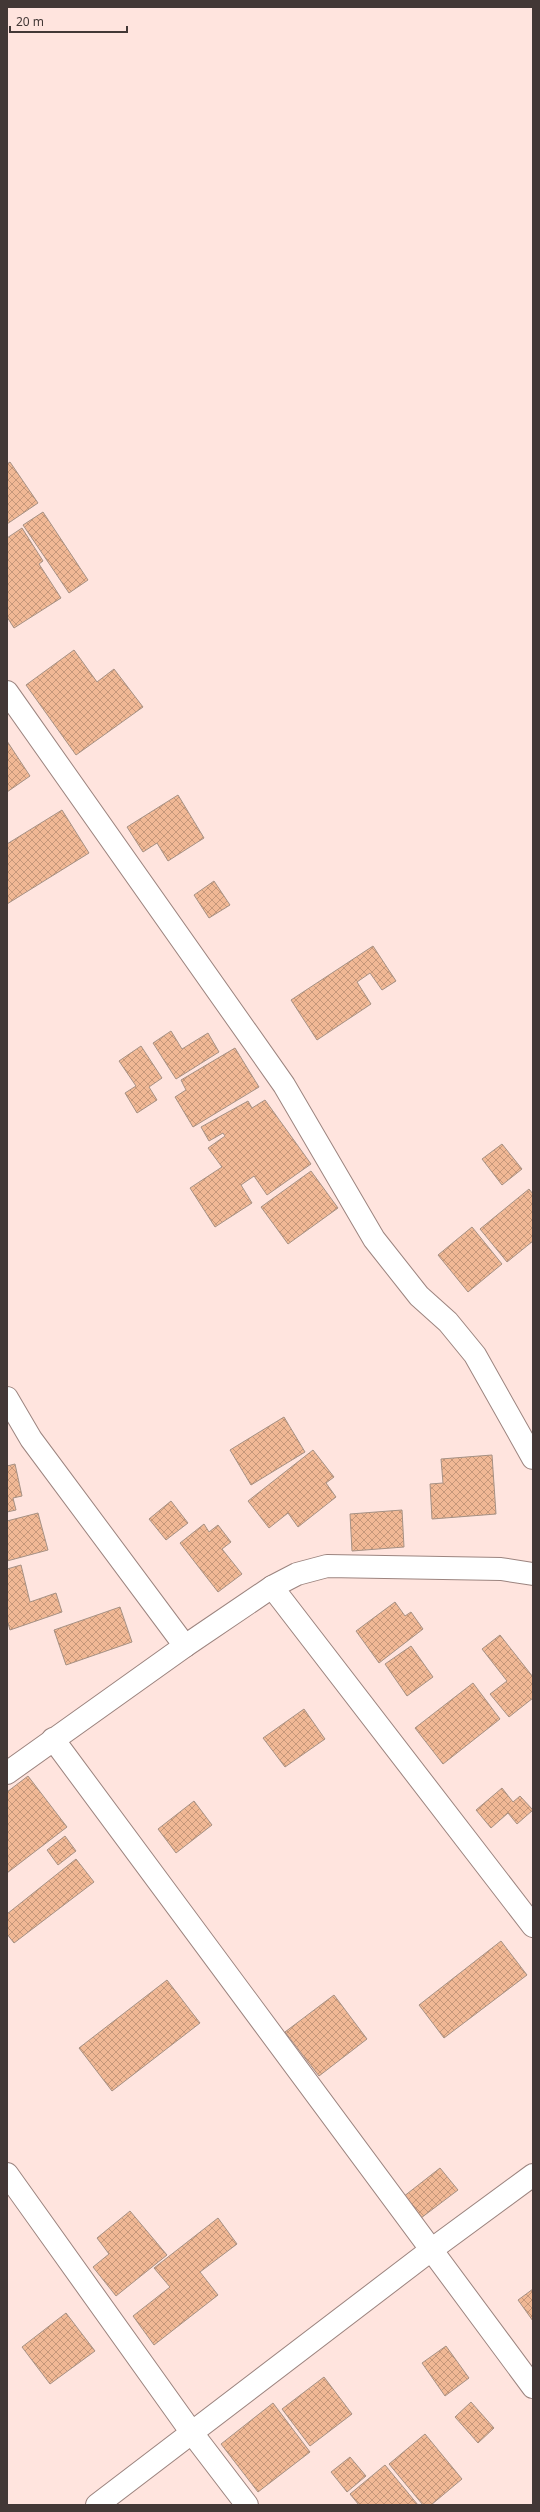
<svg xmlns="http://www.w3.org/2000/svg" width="540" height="2512" viewBox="0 0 540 2512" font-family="'Noto Sans',sans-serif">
  <defs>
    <pattern id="building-cross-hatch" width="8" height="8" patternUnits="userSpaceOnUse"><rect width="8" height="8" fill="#f1b895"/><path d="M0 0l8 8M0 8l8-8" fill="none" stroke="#c5977a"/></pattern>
  </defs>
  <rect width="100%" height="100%" fill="#ffe4de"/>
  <!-- building -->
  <g fill="url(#building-cross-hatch)" stroke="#a69184">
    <polygon points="10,462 38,503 7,524 7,464"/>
    <polygon points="43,512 88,580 69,593 23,525"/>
    <polygon points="22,528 43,561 39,564 61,598 14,628 7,617 7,538"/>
    <polygon points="74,650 97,682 114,669 143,707 76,755 26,685"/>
    <polygon points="7,741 30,776 7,792"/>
    <polygon points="178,795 204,838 168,861 157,843 143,852 127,827"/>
    <polygon points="62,810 89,853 7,904 7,844"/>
    <polygon points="214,881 230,905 209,918 194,895"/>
    <polygon points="373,946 396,981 382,990 370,973 357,982 371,1004 317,1040 291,1000"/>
    <polygon points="171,1031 182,1049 208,1033 219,1052 176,1079 153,1043"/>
    <polygon points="141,1046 162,1078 149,1087 157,1100 137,1113 125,1093 136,1086 119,1061"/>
    <polygon points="235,1048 259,1087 193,1127 175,1097 186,1090 181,1080"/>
    <polygon points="265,1100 311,1164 267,1195 254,1176 241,1185 252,1203 215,1227 190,1188 222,1167 208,1148 225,1136 223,1133 209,1141 201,1127 248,1101 252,1108"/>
    <polygon points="502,1144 522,1169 502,1185 482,1159"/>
    <polygon points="311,1171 338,1208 288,1244 261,1207"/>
    <polygon points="529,1189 533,1194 533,1241 507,1262 480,1229"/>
    <polygon points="472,1227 502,1264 468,1292 438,1255"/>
    <polygon points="284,1417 305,1452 251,1485 230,1450"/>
    <polygon points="313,1450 334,1477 326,1483 336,1497 298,1527 288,1513 269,1528 248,1501"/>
    <polygon points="492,1455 496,1514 432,1519 430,1484 443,1483 441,1459"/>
    <polygon points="15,1464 22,1496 13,1498 16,1510 7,1512 7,1466"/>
    <polygon points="171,1501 188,1523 166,1540 149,1519"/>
    <polygon points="402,1510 404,1547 352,1551 350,1514"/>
    <polygon points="38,1513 48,1550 7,1561 7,1521"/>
    <polygon points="204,1524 209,1532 218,1525 231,1542 222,1549 242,1574 218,1592 180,1543"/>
    <polygon points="21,1565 30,1602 56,1593 62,1612 10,1630 7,1620 7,1569"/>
    <polygon points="395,1602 405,1616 411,1612 423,1629 379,1663 356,1631"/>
    <polygon points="120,1607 132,1642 66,1665 54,1630"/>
    <polygon points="500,1635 533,1677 533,1698 509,1717 490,1694 507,1681 482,1649"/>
    <polygon points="411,1646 433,1677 407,1696 385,1664"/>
    <polygon points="473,1683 500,1719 443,1764 415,1728"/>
    <polygon points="304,1709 325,1739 285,1767 263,1738"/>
    <polygon points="28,1776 67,1827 7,1873 7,1792"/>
    <polygon points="502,1788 513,1802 520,1796 533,1810 517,1824 508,1813 491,1828 476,1810"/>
    <polygon points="194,1801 212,1825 176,1853 158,1829"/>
    <polygon points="65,1836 76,1851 58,1865 47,1850"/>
    <polygon points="76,1859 94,1882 14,1943 7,1934 7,1914"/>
    <polygon points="501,1941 527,1975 444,2038 419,2005"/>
    <polygon points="167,1980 200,2023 112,2091 79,2048"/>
    <polygon points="334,1995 367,2039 319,2076 285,2032"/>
    <polygon points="440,2168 458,2190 421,2218 403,2197"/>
    <polygon points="130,2211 167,2255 116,2296 93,2267 109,2254 97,2238"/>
    <polygon points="218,2218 237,2244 200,2272 218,2295 154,2345 133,2316 170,2287 154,2268"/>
    <polygon points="533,2289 533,2321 518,2300"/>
    <polygon points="66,2313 95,2351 50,2384 22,2347"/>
    <polygon points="446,2346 469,2378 445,2396 422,2363"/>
    <polygon points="324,2377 352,2414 310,2446 282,2409"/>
    <polygon points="471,2402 494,2428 478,2443 455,2417"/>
    <polygon points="273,2403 310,2452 258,2492 221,2444"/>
    <polygon points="425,2434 462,2479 431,2505 423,2505 389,2464"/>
    <polygon points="350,2457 366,2476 347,2492 331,2472"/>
    <polygon points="385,2465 418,2505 359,2505 350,2494"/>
  </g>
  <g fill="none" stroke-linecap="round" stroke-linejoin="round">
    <!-- minor casing -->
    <g stroke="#9c847f" stroke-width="24">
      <g id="minor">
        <polyline points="7,692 284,1085 374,1239 419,1296 448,1322 475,1355 533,1458"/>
        <polyline points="7,1398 31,1439 185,1646"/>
        <polyline points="272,1587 533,1926"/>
        <polyline points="53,1739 533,2387"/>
        <polyline points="7,1773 185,1646 272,1587 297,1574 327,1566 501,1569 533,1574"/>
        <polyline points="7,2174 192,2433 247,2505"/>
        <polyline points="97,2505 431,2250 533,2175"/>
      </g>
    </g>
    <!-- minor -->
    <use href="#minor" stroke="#fff" stroke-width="22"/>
  </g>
  <!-- border -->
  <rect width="540" height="2512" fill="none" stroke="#433836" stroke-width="16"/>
  <!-- scale -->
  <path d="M10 26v6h117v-6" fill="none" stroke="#433836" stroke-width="2"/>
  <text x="16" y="26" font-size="12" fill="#433836" stroke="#ffe4de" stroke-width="3" paint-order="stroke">20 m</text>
</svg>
